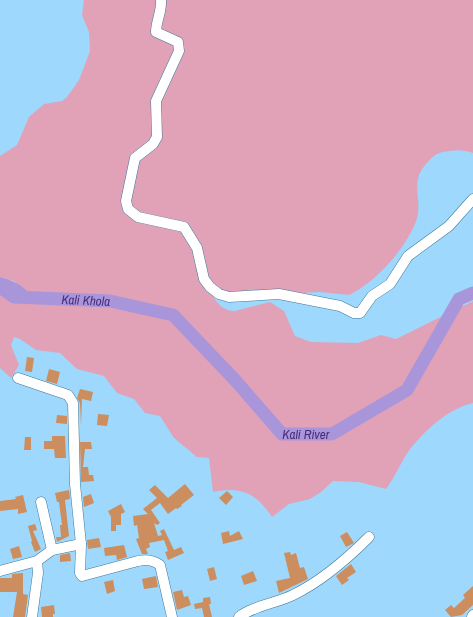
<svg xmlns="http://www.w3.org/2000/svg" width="473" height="617" viewBox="0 0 473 617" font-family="'Archivo Narrow',sans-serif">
  <rect width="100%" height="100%" fill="#9ed8fc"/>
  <!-- green -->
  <path fill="#e1a2b8" d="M84 0H473V153C462 149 455 150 443 152 435 154 432 157 426 164 408 184 425 201 415 224 404 250 375 283 349 295L319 292 235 297 216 290 212 295C218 304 223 311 235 311L270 302 284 311 295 336 311 342 358 343 381 335 396 339 473 301V403C447 409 424 431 408 452 400 464 395 477 386 489L359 482 333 481 321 492 310 499 289 504 272 517C256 493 241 486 213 492L209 458 197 457 174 438 160 416 145 413 134 399 117 393 104 376 77 369 60 353 36 350 20 339 14 337 11 345 19 365 11 378 0 368V291L16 300 24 302 27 292 14 281 0 277V156L17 145 29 117 44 104 62 101 67 97 79 80 90 51 89 32 82 15Z"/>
  <!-- water -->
  <path fill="#a996da" d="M0 277C11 280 19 283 27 291L24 302 16 300 0 291Z"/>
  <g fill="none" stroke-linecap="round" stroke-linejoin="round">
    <!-- river -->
    <path stroke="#a996da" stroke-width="13" id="s1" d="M0 287 14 297 110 301 173 315 235 380 282 434H332L407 390 459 299 473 293"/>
  </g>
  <!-- building -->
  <g fill="#cc8d5f">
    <polygon points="27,357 34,358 32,372 25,371"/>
    <polygon points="49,369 60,372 57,384 46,381"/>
    <polygon points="80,389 93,392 91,401 82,399 81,426 80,403 77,398"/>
    <polygon points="98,414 109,415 107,426 97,425"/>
    <polygon points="57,415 67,416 67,424 56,423"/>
    <polygon points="52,436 65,436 66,458 55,458 54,449 44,449 44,441 52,441"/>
    <polygon points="25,437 31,437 31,450 24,450"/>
    <polygon points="80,442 91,442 92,449 85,449 83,467 88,467 89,475 93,475 94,481 81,482"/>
    <polygon points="185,484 194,495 181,505 182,506 177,509 176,508 168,514 160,503 151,510 160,523 157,525 154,523 158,536 162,535 160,531 164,529 174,550 181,547 184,553 168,560 165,552 168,551 164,540 149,543 150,547 146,549 148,554 142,554 136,539 139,538 137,525 134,526 133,516 148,514 143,509 157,498 149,490 155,485 168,498"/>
    <polygon points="69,490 70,499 65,500 69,536 57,542 56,537 61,537 60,525 62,525 59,502 57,502 55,493"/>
    <polygon points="227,491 233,497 226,505 219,498"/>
    <polygon points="91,494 94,503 84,507 83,497"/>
    <polygon points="23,495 27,512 18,514 18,509 0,511 0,501 16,499 15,497"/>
    <polygon points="121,504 125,512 121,514 121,525 116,525 116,531 111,531 111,517 108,511"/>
    <polygon points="35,524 37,530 33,531 41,549 35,552 31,542 32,541 28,526"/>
    <polygon points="229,531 230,536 239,531 243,539 223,544 221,533"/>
    <polygon points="347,532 354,543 346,547 340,536"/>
    <polygon points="99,538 101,547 88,549 87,540"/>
    <polygon points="124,545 127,557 117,560 116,555 105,556 104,548"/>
    <polygon points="19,546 22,557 13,559 10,549"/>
    <polygon points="290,552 291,555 296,553 300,568 304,567 308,579 279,593 276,581 290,578 284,553"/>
    <polygon points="70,553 71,561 60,562 60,555"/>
    <polygon points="351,564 356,572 347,578 349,580 342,585 336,576"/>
    <polygon points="214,567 217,579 210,581 207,569"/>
    <polygon points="253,571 257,581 244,585 241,576"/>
    <polygon points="23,573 23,594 28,595 25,617 13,617 17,592 0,592 0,578 12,578 12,574"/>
    <polygon points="156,576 158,587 144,589 142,579"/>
    <polygon points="113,580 115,591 107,594 104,582"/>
    <polygon points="473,586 473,605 462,615 451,617 445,610 451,605 454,608 465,598 463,595"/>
    <polygon points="182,590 184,597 188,596 191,605 177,610 173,592"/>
    <polygon points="210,597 211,604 209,604 212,617 204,617 202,608 195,609 194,604 203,602 203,598"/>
    <polygon points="54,605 55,614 53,614 53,617 42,617 41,607"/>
  </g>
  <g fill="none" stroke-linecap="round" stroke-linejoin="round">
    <!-- minor casing -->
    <g stroke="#407899" stroke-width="11">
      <g id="minor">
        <path d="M161 0C162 11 156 21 156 32L178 42 179 51 156 101 157 137 153 144 135 158 126 201 128 209 138 217 184 227 197 248 204 279 210 287 219 294 229 297 279 294 340 306 354 313H360L372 296 390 284 408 256 449 226 473 199"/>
        <path d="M18 378 68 395 73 403 75 484 81 544 80 573 82 576 138 561C147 559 153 560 160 565L172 617"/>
        <polyline points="41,502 52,550"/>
        <polyline points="0,571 37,561 52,550 81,544"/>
        <polyline points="32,617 38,573 37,561"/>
        <path d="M239 617C253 606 277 603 293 595 322 581 347 559 369 537"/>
        <polyline points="472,617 473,615"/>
      </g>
    </g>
    <!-- minor -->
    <use href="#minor" stroke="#fff" stroke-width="10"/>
  </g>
  <g text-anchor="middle" stroke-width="3" stroke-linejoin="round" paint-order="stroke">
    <!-- water labels -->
    <g font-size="13" font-style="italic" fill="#492b7a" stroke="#9ed8fc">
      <text dy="5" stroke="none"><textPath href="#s1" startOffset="89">Kali Khola</textPath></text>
      <text dy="5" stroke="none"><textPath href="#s1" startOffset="363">Kali River</textPath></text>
    </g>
  </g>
</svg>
